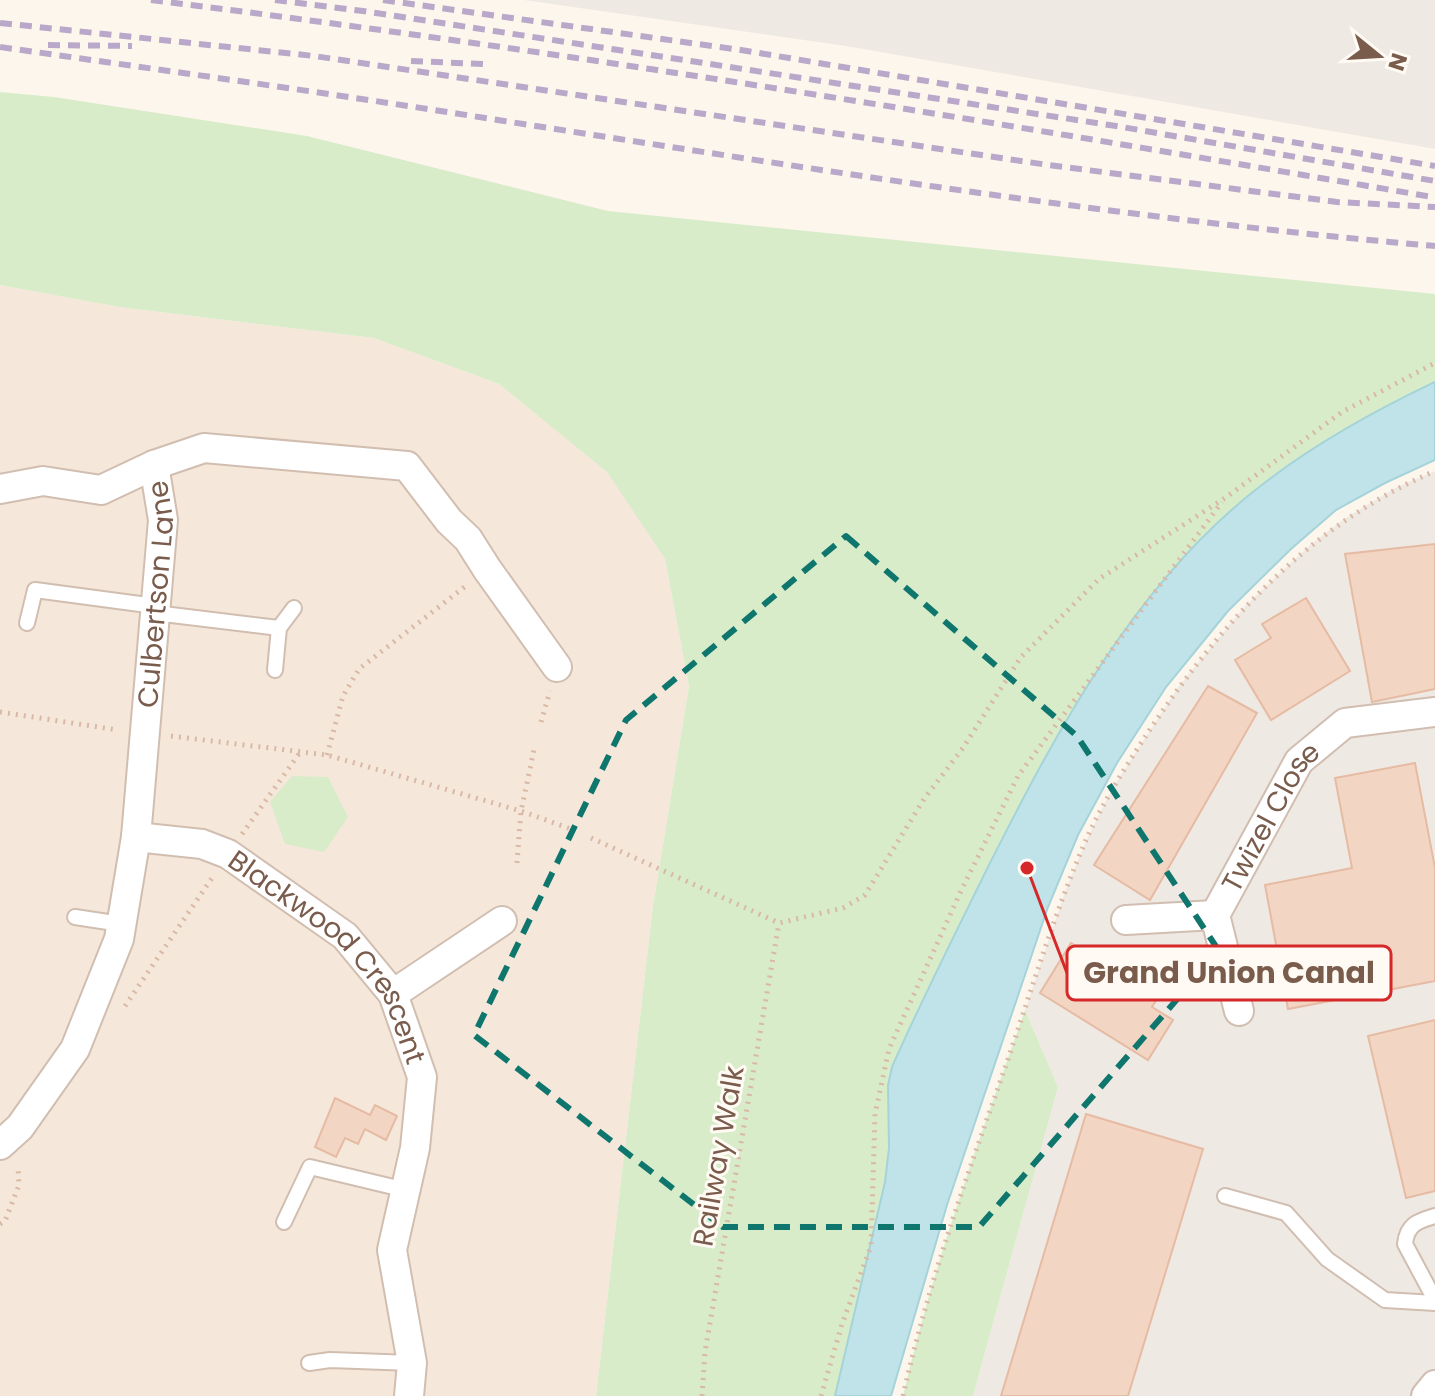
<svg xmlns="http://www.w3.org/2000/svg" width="1435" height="1396" viewBox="0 0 1435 1396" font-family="Poppins,sans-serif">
  <rect width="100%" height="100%" fill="#fdf6ec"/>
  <!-- residential -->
  <polygon fill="#f5e8da" points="0,285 119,307 374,338 499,384 608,472 665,559 689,686 653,906 596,1396 0,1396"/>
  <!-- industrial -->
  <g fill="#efe9e4">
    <polygon points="524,0 1435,0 1435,149 846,46"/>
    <polygon points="1435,471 1435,1396 973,1396 1058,1087 1025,1010 1066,889 1087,839 1113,787 1179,686 1246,605 1309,546 1344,519 1397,487"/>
  </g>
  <!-- green -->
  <g fill="#d8ecc9">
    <path d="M0 92 54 97 307 136 608 211 1435 294V382C1374 411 1316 443 1263 484 1140 578 1060 724 992 860 957 928 924 997 892 1067L888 1085 889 1148 885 1182 835 1396H596L653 906 689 686 665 559 607 472 499 384 374 338 119 307 0 285Z"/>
    <polygon points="292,776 328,777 348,817 324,852 285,844 270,802"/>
    <path d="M1025 1010 1058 1087 973 1396H903C933 1264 980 1138 1025 1010Z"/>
  </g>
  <!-- water -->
  <path fill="#bfe3e8" stroke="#a5d3da" stroke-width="2" d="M1435 382V460L1385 483 1336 510 1291 549 1228 611 1166 687 1117 763 1078 835 1048 907 947 1205 891 1396H835L885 1182 889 1148 888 1085 892 1067C922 999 956 932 989 865 1058 728 1138 579 1263 484 1316 443 1374 411 1435 382Z"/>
  <!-- building -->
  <g fill="#f3d5c3" stroke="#e6bba3" stroke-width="2">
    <polygon points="1435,544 1435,689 1372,702 1345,554"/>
    <polygon points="1306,598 1350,671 1271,720 1235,660 1271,638 1262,624"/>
    <polygon points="1208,686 1257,713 1150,900 1094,865"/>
    <polygon points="1415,763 1435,868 1435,981 1288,1009 1265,885 1352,868 1335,778"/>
    <polygon points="1071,943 1158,997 1152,1007 1173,1020 1148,1060 1040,993"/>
    <polygon points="1435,1020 1435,1191 1406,1198 1368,1036"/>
    <polygon points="335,1098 370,1115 375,1105 397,1116 386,1140 365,1129 358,1144 345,1138 336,1157 315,1147"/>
    <polygon points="1086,1114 1203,1149 1128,1396 1001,1396"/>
  </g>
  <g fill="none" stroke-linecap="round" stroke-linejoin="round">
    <!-- service casing -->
    <g stroke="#d1beb0" stroke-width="18">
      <g id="service">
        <polyline points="155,613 279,628"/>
        <polyline points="27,623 35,590 155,606"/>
        <polyline points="275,670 279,628 294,608"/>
        <polyline points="75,917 121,924"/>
        <polyline points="1225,1196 1286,1213 1327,1259 1385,1300 1435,1303"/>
        <path d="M1435 1216C1418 1221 1407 1224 1405 1244L1435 1300"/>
        <polyline points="284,1222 310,1167 406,1190"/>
        <polyline points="309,1363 330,1360 412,1363"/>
      </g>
    </g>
    <!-- minor casing -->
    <g stroke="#d1beb0" stroke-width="32">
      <g id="minor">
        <polyline points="0,489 43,481 101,490 154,465"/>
        <path id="s1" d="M136 837 202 844 228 854 345 936 393 994 422 1077 415 1148 392 1250 412 1363 409 1396"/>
        <polyline points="1126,920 1215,915"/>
        <polyline points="393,994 502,921"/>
        <path id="s2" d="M1239 1011 1215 915 1299 761 1345 723 1435 712"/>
        <path id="s3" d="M0 1145 20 1127 75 1049 119 939 136 837 163 520 154 465 204 448 407 466 449 521 468 539 487 569 557 667"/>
        <polyline points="1426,1396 1435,1385"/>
      </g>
    </g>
    <!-- path -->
    <g stroke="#d9b8a5" stroke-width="5" stroke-dasharray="2 6" stroke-linecap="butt">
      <polyline points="0,712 118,730"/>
      <polyline points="541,722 550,691"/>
      <polyline points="171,736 327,755 521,811 571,829"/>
      <polyline points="327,755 343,696 359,669 467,585"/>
      <polyline points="242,834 301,751"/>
      <polyline points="591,838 779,923 843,908 865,895 924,799 963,748 1021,657 1099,579 1225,498 1342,412 1435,363"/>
      <polyline points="517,863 521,811 534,750"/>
      <polyline points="125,1006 214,875"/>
      <polyline points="0,1224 5,1221 19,1185 18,1166"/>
      <polyline points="702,1396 705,1352 779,923"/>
      <polyline points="821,1396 842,1324 871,1246 875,1114 889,1049 961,891 1018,776 1222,502"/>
      <path d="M903 1396C928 1284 967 1176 1005 1068 1031 992 1054 914 1086 840 1103 802 1126 766 1149 731 1223 620 1311 524 1435 471"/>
    </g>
    <!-- service -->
    <use href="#service" stroke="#fff" stroke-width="14"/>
    <!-- minor -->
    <use href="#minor" stroke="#fff" stroke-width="28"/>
    <!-- rail -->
    <g stroke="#b9a8c9" stroke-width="6" stroke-dasharray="12 8" stroke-linecap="butt">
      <path d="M151 0C580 53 1006 124 1432 197"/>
      <polyline points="275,0 363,11 1116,126 1435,181"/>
      <polyline points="383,0 741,50 1435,166"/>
      <polyline points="0,23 314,56 1048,165 1337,202 1435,207"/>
      <polyline points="48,45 132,46"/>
      <path d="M0 47C168 71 336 94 504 121 813 169 1123 219 1435 246"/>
      <polyline points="411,61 483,64"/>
    </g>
  </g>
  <!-- marked area -->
  <path fill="none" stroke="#0f766e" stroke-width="6" stroke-dasharray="16 10" stroke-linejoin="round" d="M846 536 1077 736 1219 951 979 1227H723L474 1035 626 720Z"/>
  <g text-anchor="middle" stroke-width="6" stroke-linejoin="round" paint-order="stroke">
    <!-- street labels -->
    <g font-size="28" fill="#7a5c4d" stroke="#fffaf3">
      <text dy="10" stroke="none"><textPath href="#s3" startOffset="588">Culbertson Lane</textPath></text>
      <text dy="10" stroke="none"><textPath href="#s2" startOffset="212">Twizel Close</textPath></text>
      <text dy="10" stroke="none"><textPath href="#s1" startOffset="242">Blackwood Crescent</textPath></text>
      <text transform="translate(718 1156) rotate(-80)" y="10">Railway Walk</text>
    </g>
  </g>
  <!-- callouts -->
  <path fill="none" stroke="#d62828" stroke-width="3" d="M1027 868L1067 973"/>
  <circle fill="#d62828" stroke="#fffaf3" stroke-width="3" cx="1027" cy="868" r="8"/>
  <rect fill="#fffaf3" stroke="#d62828" stroke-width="3" x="1067" y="946" width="324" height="54" rx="8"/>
  <g font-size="30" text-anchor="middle" font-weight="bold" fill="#7a5c4d">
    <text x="1229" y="983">Grand Union Canal</text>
  </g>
  <!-- north arrow -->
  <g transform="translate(1379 56) rotate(108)" stroke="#fffaf3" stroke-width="6" paint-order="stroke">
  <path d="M0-6L14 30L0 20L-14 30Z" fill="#7a5c4d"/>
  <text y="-12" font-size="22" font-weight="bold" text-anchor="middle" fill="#7a5c4d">N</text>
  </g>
</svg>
